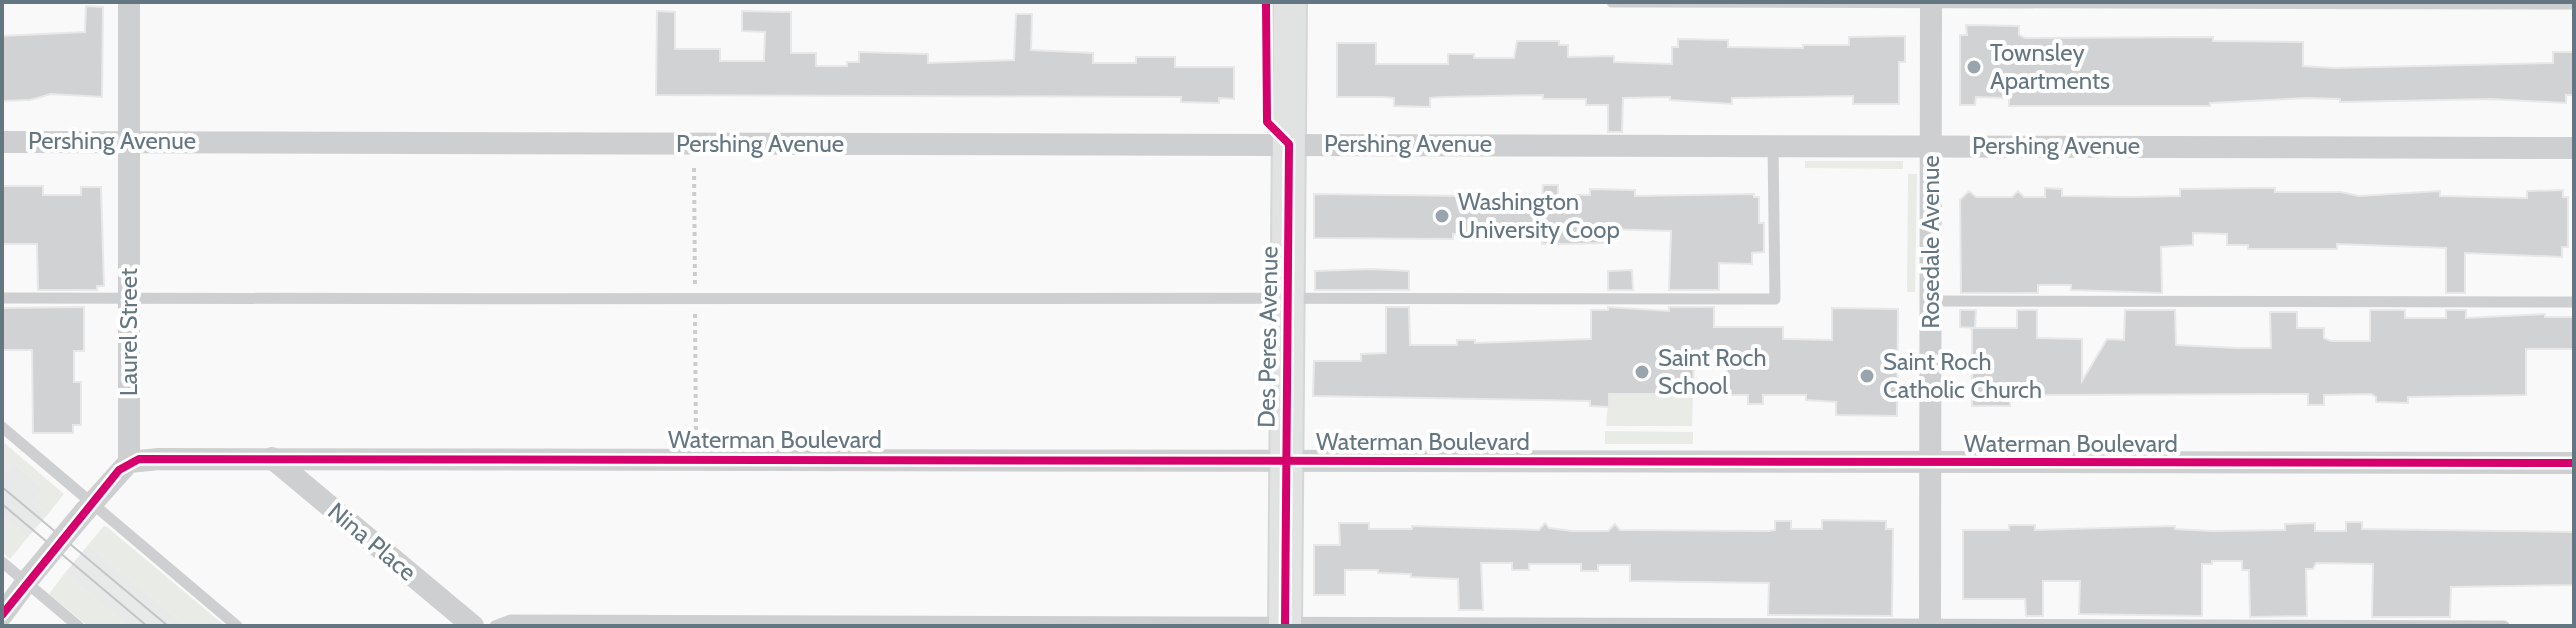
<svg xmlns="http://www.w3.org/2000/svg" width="2576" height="628" viewBox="0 0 2576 628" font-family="Cabin,sans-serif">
  <rect width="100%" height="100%" fill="#f9f9f9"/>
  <!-- built -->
  <g fill="#e8e9e9">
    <polygon points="13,463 44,488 33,503 48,514 28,537 2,516 2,476"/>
    <polygon points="88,545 186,626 128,626 65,573"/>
  </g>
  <!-- green -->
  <g fill="#e8ebe6">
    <polygon points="1805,161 1903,161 1903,169 1805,168"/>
    <polygon points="1908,174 1917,174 1915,292 1907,292"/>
    <polygon points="1609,394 1693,394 1692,426 1606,426"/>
    <polygon points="1605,431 1693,432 1693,444 1605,444"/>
    <polygon points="2,441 64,494 48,514 33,503 44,488 13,463 2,476"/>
    <polygon points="2,516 28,537 10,559 2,552"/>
    <polygon points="104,526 107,527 225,626 186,626 88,545"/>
    <polygon points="65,573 128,626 88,626 49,594"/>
  </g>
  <!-- building -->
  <g fill="#d0d2d3" stroke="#e8e8e8" stroke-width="2">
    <polygon points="86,6 103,7 102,97 51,94 30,100 2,101 2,36 85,32"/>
    <polygon points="657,11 675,12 675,49 720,49 720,61 764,61 765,32 742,31 742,11 791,12 791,53 816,53 816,66 847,66 847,62 859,62 859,52 928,54 928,63 1014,60 1016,14 1032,14 1031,50 1093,53 1093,63 1136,63 1136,57 1175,57 1175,67 1234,67 1234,99 1219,98 1219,103 1181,102 1181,97 656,95"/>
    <polygon points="1966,25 2019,26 2019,35 2025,38 2213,37 2213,41 2303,42 2303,66 2334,68 2553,63 2553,52 2574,52 2574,95 2566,95 2566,103 2491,99 2340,102 2340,99 2308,98 2210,103 2210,106 2009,106 2009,98 1976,97 1975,105 1960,105 1960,35 1967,35"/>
    <polygon points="1905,36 1905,62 1899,62 1899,104 1853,104 1853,96 1732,98 1732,104 1670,100 1670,97 1623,98 1622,132 1608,132 1608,105 1586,105 1586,99 1543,99 1543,95 1442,97 1430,98 1430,107 1394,106 1394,98 1383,97 1337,97 1337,43 1376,43 1376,64 1448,64 1448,54 1474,54 1474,58 1514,58 1517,41 1559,41 1559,45 1568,45 1568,57 1614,56 1614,62 1672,64 1672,47 1678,47 1678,39 1728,40 1728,47 1803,48 1803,45 1849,45 1849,37"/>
    <polygon points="1543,185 1558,185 1558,195 1590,195 1590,189 1635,190 1635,196 1754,194 1754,197 1759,197 1759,223 1764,223 1764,252 1752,253 1752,264 1719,263 1719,290 1669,290 1671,231 1604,229 1604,243 1567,244 1542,244 1542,232 1522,229 1453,234 1453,239 1314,238 1314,194 1542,197"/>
    <polygon points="2,186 43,186 43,195 81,195 81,187 101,187 104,286 97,286 97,290 38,290 37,244 2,244"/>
    <polygon points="2045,188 2062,189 2062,196 2133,197 2180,196 2180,189 2259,188 2275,188 2275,192 2341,192 2359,196 2440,191 2440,196 2527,198 2527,191 2563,190 2563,197 2568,197 2568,247 2562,247 2562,257 2465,253 2465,293 2446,293 2446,248 2337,244 2337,249 2248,249 2248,245 2227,245 2227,234 2193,233 2193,245 2161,247 2162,293 2071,290 2071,285 2038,285 2038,293 1961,293 1960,200 1969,191 1976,197 2012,197 2018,191 2024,197 2045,197"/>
    <polygon points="1372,269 1409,271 1409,290 1315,290 1315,271"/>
    <polygon points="1632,270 1633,290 1608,290 1608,271"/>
    <polygon points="84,307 84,351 74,351 74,382 81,382 81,425 73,425 73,433 33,433 32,350 2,350 2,308"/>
    <polygon points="1386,307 1409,307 1410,345 1457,345 1457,340 1475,340 1475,343 1591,339 1591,310 1608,310 1608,307 1669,311 1669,307 1714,307 1714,327 1783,327 1783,339 1832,340 1832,308 1898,309 1897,416 1836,415 1836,402 1806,400 1806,395 1763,395 1763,404 1748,404 1748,395 1727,395 1727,350 1694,350 1693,394 1609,394 1609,407 1590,406 1590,401 1313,396 1314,361 1361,361 1361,354 1386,353"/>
    <polygon points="1960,310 1976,310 1975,328 1960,327"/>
    <polygon points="2017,310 2037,310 2037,338 2082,339 2082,381 2107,339 2124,340 2125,310 2175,310 2176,345 2236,348 2271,348 2270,312 2297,312 2297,328 2324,328 2324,338 2331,341 2370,341 2370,310 2405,310 2405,318 2446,318 2446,310 2466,310 2466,318 2545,314 2545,317 2574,317 2574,349 2526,349 2526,395 2408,397 2408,403 2376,402 2376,397 2371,394 2324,395 2324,405 2308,405 2308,394 2039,395 2010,396 2010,406 1972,406 1972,328 2017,328"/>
    <polygon points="1822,520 1886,521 1886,529 1893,529 1892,616 1768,615 1769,583 1630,581 1630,565 1598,565 1598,571 1581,571 1581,564 1529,564 1529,570 1512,570 1512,563 1481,563 1483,610 1459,610 1458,579 1411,577 1411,574 1378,573 1378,570 1345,570 1345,595 1314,595 1314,545 1340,545 1339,523 1369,523 1369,529 1412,529 1412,526 1539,530 1545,523 1549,528 1572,531 1608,531 1615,524 1620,530 1769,531 1775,530 1775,521 1791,521 1791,529 1822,529"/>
    <polygon points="2346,522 2362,522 2362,529 2574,532 2574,585 2451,587 2450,617 2372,617 2373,564 2316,563 2313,569 2306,569 2307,616 2250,617 2249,570 2242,570 2242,561 2212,561 2212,564 2202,564 2202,616 2079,614 2080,581 2043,581 2043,616 2026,616 2025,599 1963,599 1963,530 2009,530 2009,525 2035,525 2035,530 2175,526 2175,529 2212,531 2285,530 2285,524 2315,523 2315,531 2346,531"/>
  </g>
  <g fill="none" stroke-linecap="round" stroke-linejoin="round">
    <!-- secondary casing -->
    <g stroke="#d5d6d7" stroke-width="36">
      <polyline id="secondary" points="1285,626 1290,2"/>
    </g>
    <!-- path -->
    <g stroke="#cbcccd" stroke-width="4" stroke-dasharray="4 4" stroke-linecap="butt">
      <polyline points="694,168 695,286"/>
      <polyline points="695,314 696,442"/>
    </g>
    <!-- lane -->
    <g stroke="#cecfd0" stroke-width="11">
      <polyline points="1612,2 2574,4"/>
      <path d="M2 298C593 300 1184 297 1775 299L1773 145"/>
      <polyline points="1932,301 2574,302"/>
      <polyline points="2,427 237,626"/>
      <polyline points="2,562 78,626"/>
      <polyline points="495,626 511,620 2504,626"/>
    </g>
    <!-- street -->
    <g stroke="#cecfd0" stroke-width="22">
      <polyline points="2,142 2574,148"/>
      <polyline points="272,458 473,626"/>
      <polyline points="129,462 129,2"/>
      <polyline points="85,511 129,462 159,459 2574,463"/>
      <polyline points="2,615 31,576"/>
      <polyline points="1930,626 1931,2"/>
    </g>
    <!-- secondary -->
    <use href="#secondary" stroke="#e1e2e2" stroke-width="32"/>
    <!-- tram -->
    <g stroke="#c3c5c6" stroke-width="2">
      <polyline points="2,487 168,626"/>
      <polyline points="2,504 147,626"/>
    </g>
    <!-- street-bridge -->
    <polyline stroke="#cecfd0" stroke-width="22" points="31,576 85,511"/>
    <!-- cycleway casing -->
    <g stroke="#fff" stroke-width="13">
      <g id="cycleway">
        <polyline points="1266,2 1267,122 1289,144 1285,626"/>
        <polyline points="2,615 119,470 139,459 2574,463"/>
      </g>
    </g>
    <!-- cycleway -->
    <use href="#cycleway" stroke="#d6006c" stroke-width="8"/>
  </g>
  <!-- markers -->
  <g fill="#99a4ac" stroke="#fff" stroke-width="3">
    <circle cx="1974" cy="67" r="8"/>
    <circle cx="1442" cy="216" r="8"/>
    <circle cx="1642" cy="372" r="8"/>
    <circle cx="1867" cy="376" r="8"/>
  </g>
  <g text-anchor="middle" stroke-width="8" stroke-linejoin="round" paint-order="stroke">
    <!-- poi labels -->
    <g font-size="24" fill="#657683" stroke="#fff" text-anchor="start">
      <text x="1990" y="61">Townsley<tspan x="1990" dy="28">Apartments</tspan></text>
      <text x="1458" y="210">Washington<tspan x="1458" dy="28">University Coop</tspan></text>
      <text x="1658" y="366">Saint Roch<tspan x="1658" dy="28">School</tspan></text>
      <text x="1883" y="370">Saint Roch<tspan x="1883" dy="28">Catholic Church</tspan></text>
    </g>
    <!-- street labels -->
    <g font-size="24" fill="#657683" stroke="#fff">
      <text x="112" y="149">Pershing Avenue</text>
      <text x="760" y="152">Pershing Avenue</text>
      <text x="1408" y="152">Pershing Avenue</text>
      <text x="2056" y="154">Pershing Avenue</text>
      <text transform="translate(1931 242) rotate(-90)" y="8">Rosedale Avenue</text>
      <text transform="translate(129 332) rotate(-90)" y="8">Laurel Street</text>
      <text transform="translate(1268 337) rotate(-89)" y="8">Des Peres Avenue</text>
      <text x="775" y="448">Waterman Boulevard</text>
      <text x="1423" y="450">Waterman Boulevard</text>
      <text x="2071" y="452">Waterman Boulevard</text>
      <text transform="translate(372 542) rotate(40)" y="8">Nina Place</text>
    </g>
  </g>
  <!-- border -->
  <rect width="2576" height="628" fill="none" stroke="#657683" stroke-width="8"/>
</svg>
